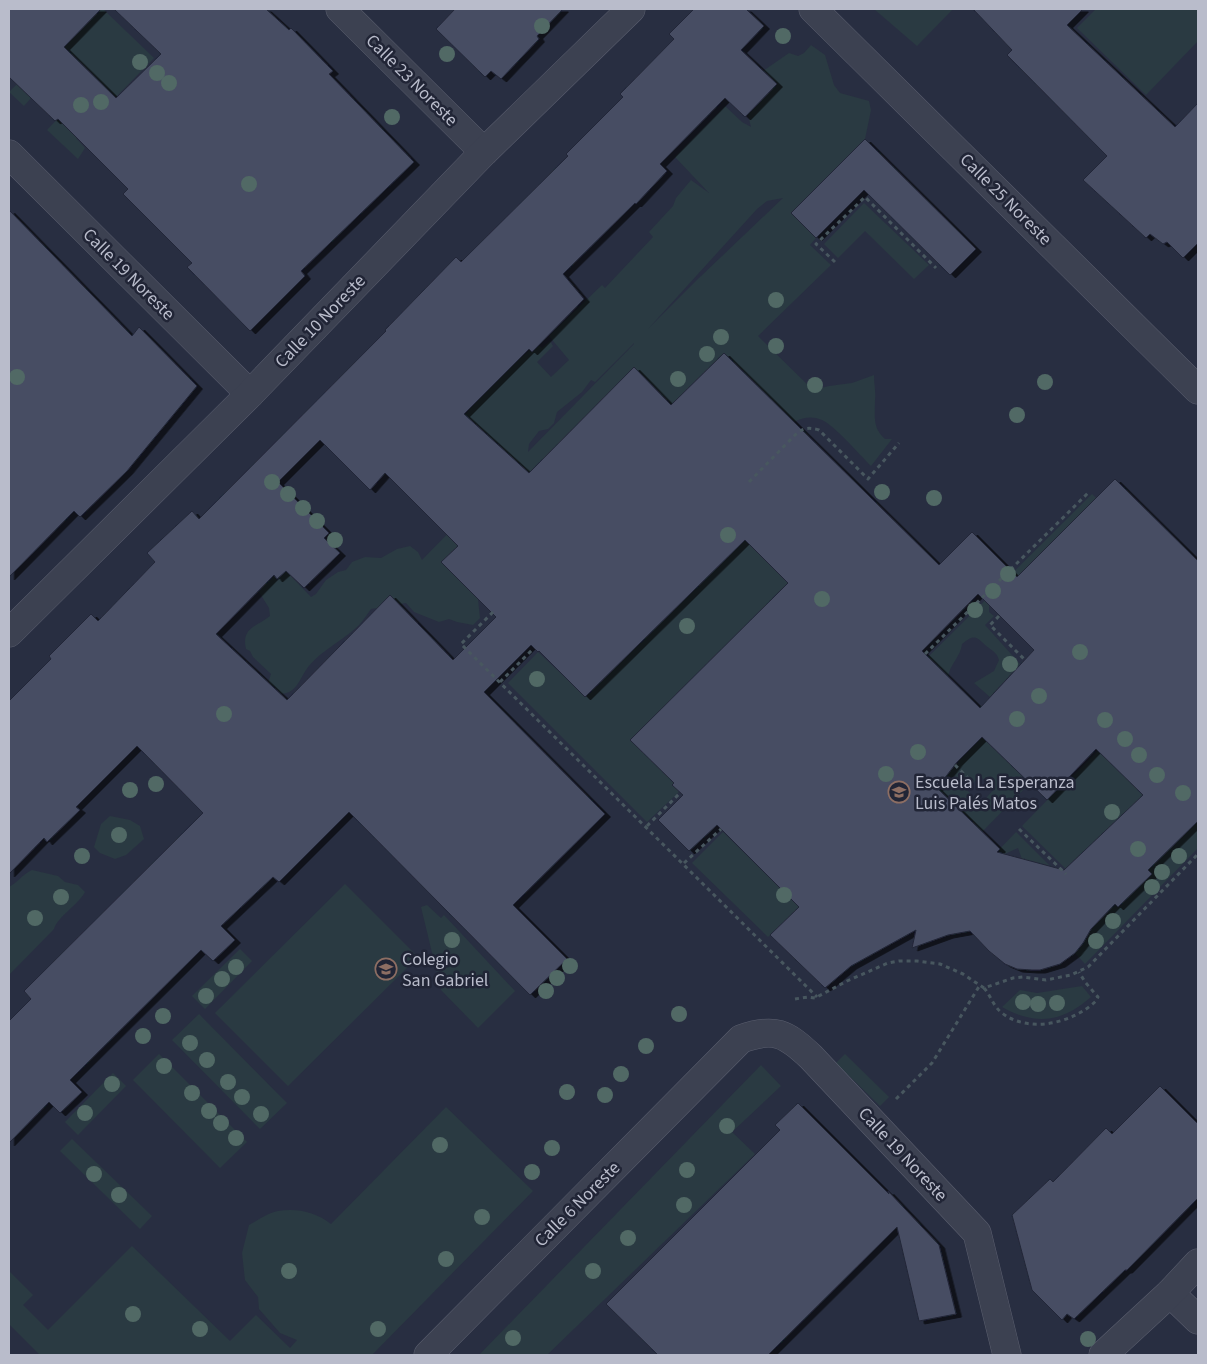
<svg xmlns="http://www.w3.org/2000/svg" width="1207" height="1364" viewBox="0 0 1207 1364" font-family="'Source Sans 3',sans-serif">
  <defs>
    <filter id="shadow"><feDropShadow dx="5.5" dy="3" stdDeviation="0" flood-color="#0009"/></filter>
  </defs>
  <rect width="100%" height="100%" fill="#282e41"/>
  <!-- green -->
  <g fill="#2a3a42" fill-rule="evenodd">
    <polygon points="55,9 103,9 154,58 76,138 85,148 78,159 47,130 96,78 66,49 25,92 31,98 24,106 9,92 88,14 60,14"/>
    <polygon points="874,9 953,9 917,46"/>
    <polygon points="1096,9 1198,9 1198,41 1146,95 1077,28"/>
    <path d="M811 45 825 55 834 85 840 93 869 101 871 110 865 139 791 213 816 238 810 245 831 265 758 336 813 390 829 386 852 383 874 375C874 384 876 392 875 400 875 415 872 428 885 439H892L871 466C860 455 834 425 822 420 813 416 804 417 796 421L744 473 788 416 724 353 678 398 692 425 634 368 442 562 478 599 480 618 473 625 457 622 449 619 439 622 414 612 406 603 371 609C367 614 364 620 359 625 343 641 319 651 306 670 298 682 296 694 279 694L268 683 271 674 253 657 250 651 246 649C241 628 256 627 270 616L269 608 259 592 271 573 277 579 286 571 311 597 316 594 326 580 338 572 346 570 352 562 365 557 381 558 397 549 410 546 418 552 422 560 501 479 482 449 487 435 465 415 490 384 537 344 542 348 550 341 553 346 537 362 551 377 569 360 549 336 602 285 605 288 653 237 649 232 673 206 676 198 691 180 709 193 675 157 725 106 742 122 751 127 748 115 777 84 763 71 789 53 798 56 804 53ZM783 198 699 278 648 329 757 209 767 201ZM634 343V344L528 452 529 444 539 431 548 429 554 423 557 412 582 392 591 380 595 382Z"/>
    <polygon points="864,203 929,265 914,279 865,231 838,258 824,244"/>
    <polygon points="714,481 748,543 782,577 797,564 789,582 631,740 681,790 647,822 508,683 538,652 586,697 728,556"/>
    <path d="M1092 494 1096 498 989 605V612L994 616 985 625 1020 664 990 697 974 683 994 671 999 660C997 653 994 652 989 648 978 640 977 631 962 644 961 656 950 664 948 677L928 657Z"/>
    <polygon points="1076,674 1198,798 1198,848 1085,964 1075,953 1083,943 1091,929 1115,904 1118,907 1152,874 1107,830 1072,862 1069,872 1022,826 1060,787 1040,767 1068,781 1110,739"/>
    <path d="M982 737 1030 783 982 832 933 784 955 765ZM980 776 994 789 981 804 967 790Z"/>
    <polygon points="903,787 936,821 795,911 768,937 692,863 723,832 770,878"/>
    <polygon points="110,816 130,820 140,826 144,839 126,855 115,859 100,853 94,847 101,824"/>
    <polygon points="1016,832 1050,866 1041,864 1024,865 1018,848 987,862"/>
    <path d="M32 870 58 876 65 882 78 885 85 892C78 905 57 917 54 929L9 975V887C17 883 23 874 32 870Z"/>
    <polygon points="345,884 418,957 288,1086 215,1013"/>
    <polygon points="427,905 441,918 444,915 515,991 478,1028 441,990 421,907"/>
    <polygon points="240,949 252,961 205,1009 192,996"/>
    <path d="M1082 986 1091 997C1063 1022 1036 1026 1002 1007L1020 990 1037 993Z"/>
    <polygon points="199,1014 287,1103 260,1129 172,1040"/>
    <polygon points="159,1054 247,1142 220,1168 133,1080"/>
    <polygon points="845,1054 889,1097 880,1106 836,1063"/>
    <polygon points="761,1065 781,1086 732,1132 755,1154 547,1355 479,1355"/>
    <polygon points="113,1073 126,1086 78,1135 65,1122"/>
    <path d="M446 1107 533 1191 372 1355H40L9 1324V1271L33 1295 23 1305 48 1330 132 1246 230 1341 256 1315 290 1348 297 1340 280 1333 259 1309 258 1297 245 1280 242 1253 249 1225C258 1220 268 1213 278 1211 297 1208 316 1212 331 1224Z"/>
    <polygon points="72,1139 152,1216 140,1229 60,1151"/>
  </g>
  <!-- building -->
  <g fill="#474d63" stroke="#232738" fill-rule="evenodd" filter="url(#shadow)">
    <polygon points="9,9 101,9 64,47 116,98 161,54 114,9 266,9 289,30 291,28 333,71 329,74 414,162 301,271 305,276 250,331 187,267 192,263 123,194 128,189 58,119 55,121 9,77"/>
    <polygon points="455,9 563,9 537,36 539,39 501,79 491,71 485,77 436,29"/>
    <path d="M694 9H746L764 26 741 50 777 84 745 117 725 98 660 164 667 171 636 204 635 203 563 274 584 299 532 352 529 349 464 414 529 473 634 367 671 405 724 353 939 565 972 532 1017 577 1115 479 1198 561V821L1148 870 1152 874 1118 907 1115 904 1091 929 1083 943 1075 953 1060 964 1040 970H1032L1017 969 1005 964 989 951 970 931 948 935 912 948 916 930 851 966 825 988 770 935 799 907 717 825 689 851 658 820 683 795 672 785 674 783 630 740 788 583 745 540 585 697 539 651 538 652 531 645 484 692 605 814 513 905 567 959 530 995 349 812 279 882 273 877 221 926 235 940 213 961 201 950 70 1080 82 1092 60 1113 49 1102 9 1143V1021L31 999 24 991 203 813 137 746 76 807 80 810 47 842 44 838 9 874V701L51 659 49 656 91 614 98 621 155 562 147 553 192 511 199 519 386 331 385 330 456 257 461 262 568 156 566 154 623 97 620 94 674 39 669 34ZM320 440 370 490 385 473 458 546 441 562 496 617 453 660 390 595 287 700 216 634 274 575 277 579 286 571 304 588 340 553 324 538 329 533 278 482ZM978 594 1034 650 980 708 922 651ZM982 737 1047 800 1096 749 1143 795 1064 870 997 852 1000 849 937 788 957 762Z"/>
    <polygon points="973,9 1083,9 1067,25 1175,127 1198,103 1198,243 1183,258 1167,242 1163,244 1150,234 1146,238 1083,180 1107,156 1007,55 1012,50"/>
    <polygon points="865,139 976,249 950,275 864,190 816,238 791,213"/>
    <polygon points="9,210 132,336 139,327 197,386 127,471 80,517 74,511 9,577"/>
    <polygon points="1160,1086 1198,1124 1198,1198 1127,1270 1125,1270 1074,1319 1067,1314 1062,1320 1032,1290 1012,1215 1050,1179 1053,1182 1106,1128 1112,1134"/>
    <polygon points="798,1103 889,1194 888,1191 939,1245 956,1314 919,1321 897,1227 768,1355 658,1355 606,1304 780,1130 775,1125"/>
  </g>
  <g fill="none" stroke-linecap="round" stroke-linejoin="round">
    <!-- minor casing -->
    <g stroke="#5a5e6e" stroke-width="29">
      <g id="minor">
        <polyline points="340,9 484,152"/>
        <polyline points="813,9 1198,390"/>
        <polyline points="9,154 250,394"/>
        <polyline points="9,633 250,394 484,152 631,9"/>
        <polyline points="1170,1293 1198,1320"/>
        <path d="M428 1355 741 1039C774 1027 786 1033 811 1057L977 1233 1007 1355"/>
        <polyline points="1103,1355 1170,1293 1198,1263"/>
      </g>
    </g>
    <!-- path -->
    <g stroke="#48575f" stroke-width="3" stroke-dasharray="4 4" stroke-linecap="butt">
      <polyline points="835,262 816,244 865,197 936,268"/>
      <path d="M749 482 798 432C806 427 811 428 819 430L868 479 899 443"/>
      <polyline points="493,612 461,644 817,997"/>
      <polyline points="999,616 990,625 1025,660"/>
      <polyline points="925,654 1089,492"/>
      <polyline points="500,682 534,648"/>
      <polyline points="955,765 973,783"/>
      <polyline points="647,826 680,793"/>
      <polyline points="1019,829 1066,874"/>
      <polyline points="684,863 721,829"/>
      <path d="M984 988C991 996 993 1006 1002 1013 1029 1034 1073 1023 1096 1001L1098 997 1085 982 1079 972"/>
      <polyline points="795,999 808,997 815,998 847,981 888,963 899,961 917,961 940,964 963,974 984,988 1013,978 1023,977 1046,980 1071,975 1088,967 1198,854"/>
      <polyline points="896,1099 932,1063 980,985"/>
    </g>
    <!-- minor -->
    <use href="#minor" stroke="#3c4151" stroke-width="28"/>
  </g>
  <!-- trees -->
  <g fill="#516965">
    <circle cx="542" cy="26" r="8"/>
    <circle cx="783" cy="36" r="8"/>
    <circle cx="447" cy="54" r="8"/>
    <circle cx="140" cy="62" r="8"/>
    <circle cx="157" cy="73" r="8"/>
    <circle cx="169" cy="83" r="8"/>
    <circle cx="101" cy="102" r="8"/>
    <circle cx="81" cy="105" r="8"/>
    <circle cx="392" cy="117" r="8"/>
    <circle cx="249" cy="184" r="8"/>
    <circle cx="776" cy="300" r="8"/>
    <circle cx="721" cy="337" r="8"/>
    <circle cx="776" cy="346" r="8"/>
    <circle cx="707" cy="354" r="8"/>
    <circle cx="17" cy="377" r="8"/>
    <circle cx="678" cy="379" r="8"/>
    <circle cx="1045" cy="382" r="8"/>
    <circle cx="815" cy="385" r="8"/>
    <circle cx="1017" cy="415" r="8"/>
    <circle cx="272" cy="482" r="8"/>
    <circle cx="882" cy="492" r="8"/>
    <circle cx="288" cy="494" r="8"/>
    <circle cx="934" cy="498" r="8"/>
    <circle cx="303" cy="508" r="8"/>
    <circle cx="317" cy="521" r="8"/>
    <circle cx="728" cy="535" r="8"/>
    <circle cx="335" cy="540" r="8"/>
    <circle cx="1008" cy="574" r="8"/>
    <circle cx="993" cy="591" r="8"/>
    <circle cx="822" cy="599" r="8"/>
    <circle cx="975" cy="610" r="8"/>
    <circle cx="687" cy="626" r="8"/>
    <circle cx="1080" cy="652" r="8"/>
    <circle cx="1010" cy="664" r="8"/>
    <circle cx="537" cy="679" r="8"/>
    <circle cx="1039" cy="696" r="8"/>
    <circle cx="224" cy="714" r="8"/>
    <circle cx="1017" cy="719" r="8"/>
    <circle cx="1105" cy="720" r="8"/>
    <circle cx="1125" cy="739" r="8"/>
    <circle cx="918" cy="752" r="8"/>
    <circle cx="1139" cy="755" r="8"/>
    <circle cx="886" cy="774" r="8"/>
    <circle cx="1157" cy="775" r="8"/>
    <circle cx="156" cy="784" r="8"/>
    <circle cx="130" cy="790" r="8"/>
    <circle cx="1183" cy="793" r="8"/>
    <circle cx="1112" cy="812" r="8"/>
    <circle cx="119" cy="835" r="8"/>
    <circle cx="1138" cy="849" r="8"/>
    <circle cx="82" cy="856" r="8"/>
    <circle cx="1179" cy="856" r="8"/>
    <circle cx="1162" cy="872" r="8"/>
    <circle cx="1152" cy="887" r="8"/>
    <circle cx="784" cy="895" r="8"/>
    <circle cx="61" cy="897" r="8"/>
    <circle cx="35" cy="918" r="8"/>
    <circle cx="1113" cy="921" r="8"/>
    <circle cx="452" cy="940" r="8"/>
    <circle cx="1096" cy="941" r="8"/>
    <circle cx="570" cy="966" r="8"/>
    <circle cx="236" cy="967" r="8"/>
    <circle cx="557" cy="978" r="8"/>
    <circle cx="222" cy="979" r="8"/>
    <circle cx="546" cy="991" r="8"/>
    <circle cx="206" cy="996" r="8"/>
    <circle cx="1023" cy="1002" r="8"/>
    <circle cx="1057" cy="1003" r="8"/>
    <circle cx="1038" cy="1004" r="8"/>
    <circle cx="679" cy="1014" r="8"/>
    <circle cx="163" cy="1016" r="8"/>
    <circle cx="143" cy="1036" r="8"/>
    <circle cx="190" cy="1043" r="8"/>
    <circle cx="646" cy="1046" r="8"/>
    <circle cx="207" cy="1060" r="8"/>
    <circle cx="164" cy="1066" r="8"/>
    <circle cx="621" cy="1074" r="8"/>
    <circle cx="228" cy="1082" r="8"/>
    <circle cx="112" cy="1084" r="8"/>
    <circle cx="567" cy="1092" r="8"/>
    <circle cx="192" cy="1093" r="8"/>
    <circle cx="605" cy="1095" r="8"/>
    <circle cx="242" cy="1097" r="8"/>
    <circle cx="209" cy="1111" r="8"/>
    <circle cx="85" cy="1113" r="8"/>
    <circle cx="261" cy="1114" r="8"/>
    <circle cx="221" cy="1123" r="8"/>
    <circle cx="727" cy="1126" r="8"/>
    <circle cx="236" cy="1138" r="8"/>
    <circle cx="440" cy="1145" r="8"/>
    <circle cx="552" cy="1148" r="8"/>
    <circle cx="687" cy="1170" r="8"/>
    <circle cx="532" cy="1172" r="8"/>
    <circle cx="94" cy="1174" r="8"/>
    <circle cx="119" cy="1195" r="8"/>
    <circle cx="684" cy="1205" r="8"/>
    <circle cx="482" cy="1217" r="8"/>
    <circle cx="628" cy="1238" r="8"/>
    <circle cx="446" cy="1259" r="8"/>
    <circle cx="289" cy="1271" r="8"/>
    <circle cx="593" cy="1271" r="8"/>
    <circle cx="133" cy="1314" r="8"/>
    <circle cx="200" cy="1329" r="8"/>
    <circle cx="378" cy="1329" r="8"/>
    <circle cx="513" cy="1338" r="8"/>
    <circle cx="1088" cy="1339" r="8"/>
  </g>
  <!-- icons -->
  <defs>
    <g id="school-ring" transform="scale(1.125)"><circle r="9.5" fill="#212536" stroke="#8d6e63" stroke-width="1.5"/><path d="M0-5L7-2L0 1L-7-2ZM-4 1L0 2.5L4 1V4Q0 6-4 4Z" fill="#8d6e63"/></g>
  </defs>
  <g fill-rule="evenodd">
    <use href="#school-ring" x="899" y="792"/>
    <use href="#school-ring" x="386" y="969"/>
  </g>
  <g text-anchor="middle" stroke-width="5" stroke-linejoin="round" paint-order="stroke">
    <!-- street labels -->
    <g font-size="18" fill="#b9bccb" stroke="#212536">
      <text transform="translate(412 80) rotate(45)" y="6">Calle 23 Noreste</text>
      <text transform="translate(1006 199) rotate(45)" y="6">Calle 25 Noreste</text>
      <text transform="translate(129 274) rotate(45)" y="6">Calle 19 Noreste</text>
      <text transform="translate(320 321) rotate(-46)" y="6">Calle 10 Noreste</text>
      <text transform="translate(903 1154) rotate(47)" y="6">Calle 19 Noreste</text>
      <text transform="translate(577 1204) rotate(-45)" y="6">Calle 6 Noreste</text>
    </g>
    <!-- poi labels -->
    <g font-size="18" fill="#b9bccb" stroke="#212536" text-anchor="start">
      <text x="915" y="788">Escuela La Esperanza<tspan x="915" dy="21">Luis Palés Matos</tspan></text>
      <text x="402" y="965">Colegio<tspan x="402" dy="21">San Gabriel</tspan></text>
    </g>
  </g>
  <!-- border -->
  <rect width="1207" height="1364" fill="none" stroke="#b9bccb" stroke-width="20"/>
</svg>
